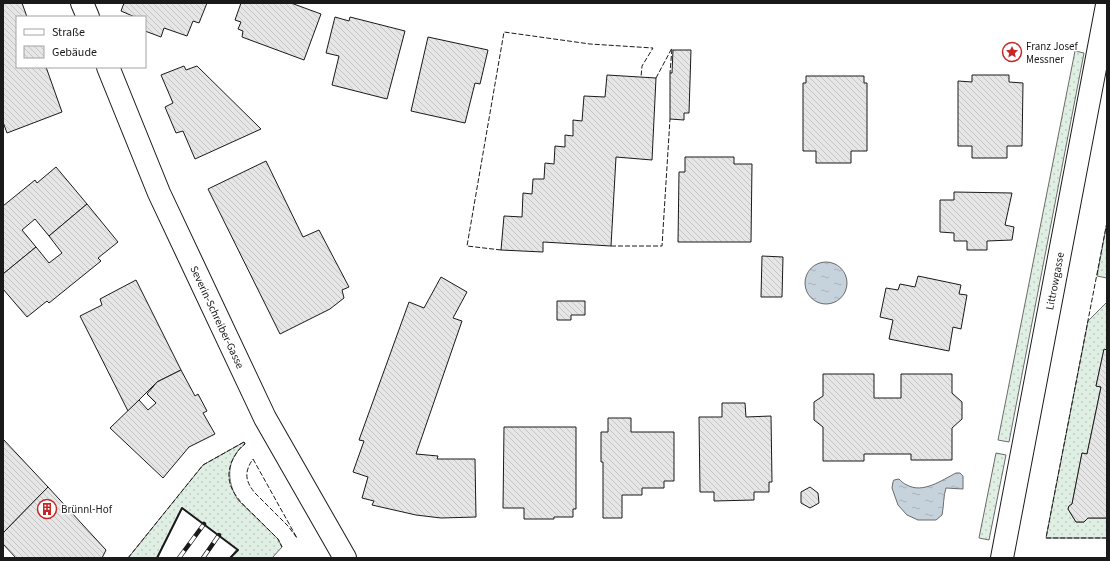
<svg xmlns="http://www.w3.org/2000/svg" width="1110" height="561" viewBox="0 0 1110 561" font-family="'Source Sans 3',sans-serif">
  <defs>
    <pattern id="grass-dots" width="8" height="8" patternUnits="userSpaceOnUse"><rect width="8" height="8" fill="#e0efe3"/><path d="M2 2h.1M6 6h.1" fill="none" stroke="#c0ccc2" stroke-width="1.8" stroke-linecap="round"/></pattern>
    <pattern id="water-ripples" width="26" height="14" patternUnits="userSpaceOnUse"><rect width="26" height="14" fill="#c6d2dc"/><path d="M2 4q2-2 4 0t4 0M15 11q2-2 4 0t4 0" fill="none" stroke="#aab4bc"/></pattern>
    <pattern id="building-back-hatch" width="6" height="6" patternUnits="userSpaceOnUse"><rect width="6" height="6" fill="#e6e6e6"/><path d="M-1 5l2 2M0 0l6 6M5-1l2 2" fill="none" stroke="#c5c5c5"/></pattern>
  </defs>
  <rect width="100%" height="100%" fill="#fff"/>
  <!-- grass -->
  <g fill="url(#grass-dots)" stroke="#6a6a6a">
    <polygon points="1075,51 1084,53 1009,442 998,440"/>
    <polygon points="1107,222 1107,278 1097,276"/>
    <polygon points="1107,302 1107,350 1104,350 1096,386 1101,387 1087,454 1082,453 1072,504 1069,506 1068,509 1076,522 1084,522 1088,518 1107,518 1107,538 1046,538 1088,321"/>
    <path d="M244 442 245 444C226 459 226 481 238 500L278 539 282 547 272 558H230L237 549 182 508 157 558H128L203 465Z"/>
    <polygon points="996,453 1006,455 989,540 979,538"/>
  </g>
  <!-- water -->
  <g fill="url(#water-ripples)" stroke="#6a6a6a">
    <circle cx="826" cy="283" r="21"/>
    <path d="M956 473H960L963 476V489L946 488C943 497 944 506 942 515L936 520H918L907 515 898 505 892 488 893 482 894 480 899 479C901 481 904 484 907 485 923 494 942 480 956 473Z"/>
  </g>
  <!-- building -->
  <g fill="url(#building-back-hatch)" stroke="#1a1a1a">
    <polygon points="3,3 22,3 27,17 17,17 17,67 46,67 62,112 7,133 3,122"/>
    <polygon points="124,3 207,3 199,23 193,21 187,36 164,28 161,37 145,31 145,17 135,17 121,11"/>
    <polygon points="241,3 291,3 321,14 304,60 242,37 243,31 238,29 241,22 235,20"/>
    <polygon points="335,17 349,21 350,17 405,31 387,99 332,85 339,56 326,53"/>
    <polygon points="428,37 488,50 480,84 475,83 465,123 411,111"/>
    <polygon points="673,50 691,50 689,113 684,113 684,120 670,119 670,73 672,73"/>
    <polygon points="184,66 186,70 197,66 261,129 195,159 183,131 176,133 165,107 173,103 161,75"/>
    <polygon points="607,75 656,78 652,160 616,157 611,246 543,242 543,252 501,250 504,216 522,217 523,193 532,194 533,179 544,179 545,163 554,164 555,146 565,147 565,135 573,136 573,120 582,121 584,96 605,97"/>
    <polygon points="972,75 1009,75 1009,82 1023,83 1022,146 1007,146 1007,158 972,158 972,146 958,146 958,81 972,82"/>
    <polygon points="806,76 864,76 864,83 867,83 867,151 851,151 851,163 816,163 816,151 803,151 803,83 806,83"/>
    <polygon points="685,157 734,157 734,164 752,164 751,242 678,242 679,172 685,172"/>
    <polygon points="266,161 303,237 319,230 349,287 342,290 344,298 330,309 280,334 208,189"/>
    <polygon points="56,167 87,204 49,236 35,219 22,230 36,247 3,274 3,206 35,180 37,183"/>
    <polygon points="954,192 1012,193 1005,225 1014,227 1012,240 987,241 987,250 967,250 967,241 954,241 954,233 940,232 940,200 954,200"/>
    <polygon points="87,204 118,242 98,258 101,261 49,303 47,301 27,317 3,289 3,274 36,247 49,263 62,253 49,236"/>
    <polygon points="762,256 783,257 782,297 761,297"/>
    <polygon points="918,276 961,285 959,294 967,295 961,329 953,327 949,351 889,339 893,320 880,317 886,288 898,290 900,284 915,287"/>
    <polygon points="441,277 467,292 453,318 462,321 416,454 438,456 437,459 475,459 476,517 441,518 416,515 372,505 374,501 362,498 368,477 353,472 364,441 359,440 409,302 424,308"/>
    <polygon points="136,280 181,370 157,382 128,411 80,316 102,305 100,299"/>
    <polygon points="557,301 585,301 585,315 571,315 571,320 557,320"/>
    <polygon points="1104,349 1107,350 1107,518 1088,518 1084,522 1076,522 1068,509 1069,506 1072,504 1082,453 1087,454 1101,387 1096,386"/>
    <polygon points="181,370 195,396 198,394 207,411 203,413 215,434 189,447 163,478 110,428 139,400 148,410 156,403 147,394 157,382"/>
    <polygon points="823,374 874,374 874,398 901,398 901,374 952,374 952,393 962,402 962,419 952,428 952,460 911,460 911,454 864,454 864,461 823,461 823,427 814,420 814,402 823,396"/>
    <polygon points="722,403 745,403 746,417 771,416 772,482 769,482 769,492 754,492 754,500 714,501 714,492 700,492 699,417 722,417"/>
    <polygon points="608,418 631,418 631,432 674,432 674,481 664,481 664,488 642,488 642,495 622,495 622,518 603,518 603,462 601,462 601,432 608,432"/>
    <polygon points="504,427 576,427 576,509 573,509 573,517 554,517 554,519 524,519 524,508 503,508"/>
    <polygon points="3,439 48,487 4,532 3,530"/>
    <polygon points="48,487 106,550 102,558 16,558 3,544 3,533"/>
    <polygon points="810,487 818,493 819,503 810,508 801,503 801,492"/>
  </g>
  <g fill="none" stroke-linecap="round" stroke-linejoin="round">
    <!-- minor casing -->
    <g stroke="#1a1a1a" stroke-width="24">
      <g id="minor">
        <polyline points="82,3 88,17"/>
        <path id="s1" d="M108 67 159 193 265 418 345 558"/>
        <path id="s2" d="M1002 558 1107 5"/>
      </g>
    </g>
    <!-- minor -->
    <use href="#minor" stroke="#fff" stroke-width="22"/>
    <!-- rail casing -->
    <g stroke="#1a1a1a" stroke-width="4.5">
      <g id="rail">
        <polyline points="179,558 204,524"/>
        <polyline points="203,558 219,535"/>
      </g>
    </g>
    <!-- rail -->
    <use href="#rail" stroke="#fff" stroke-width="3" stroke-dasharray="9" stroke-linecap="butt"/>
    <!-- fence -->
    <g stroke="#1a1a1a" stroke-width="1" stroke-dasharray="5 2" stroke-linecap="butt">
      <polyline points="656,78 672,48 670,73"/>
      <polyline points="1107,222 1046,538 1107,538"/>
      <polyline points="611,246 662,246 670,119"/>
      <polyline points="501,250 467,246 504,32 590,44 653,48 642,66 641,77"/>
      <path d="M244 442 245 444C239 448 235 455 232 461 222 485 238 500 254 515 262 523 270 531 278 539L282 547"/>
      <path d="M253 459 297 538 288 526 255 493C245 481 244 472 253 459Z"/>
      <polyline points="128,558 203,465 244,442"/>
    </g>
    <!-- wall -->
    <polyline stroke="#1a1a1a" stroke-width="2" points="157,558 182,508 238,550 230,558"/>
  </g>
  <!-- icons -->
  <defs>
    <g id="sight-ring" transform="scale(1)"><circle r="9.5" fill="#fff" stroke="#c62828" stroke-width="1.5"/><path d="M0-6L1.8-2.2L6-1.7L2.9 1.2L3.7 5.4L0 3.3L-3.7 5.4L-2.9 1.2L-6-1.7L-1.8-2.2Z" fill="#c62828"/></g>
    <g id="building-ring" transform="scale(1)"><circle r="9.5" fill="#fff" stroke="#c62828" stroke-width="1.5"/><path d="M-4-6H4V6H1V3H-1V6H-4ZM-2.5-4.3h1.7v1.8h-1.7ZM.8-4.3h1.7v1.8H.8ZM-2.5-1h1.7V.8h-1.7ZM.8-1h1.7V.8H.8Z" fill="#c62828"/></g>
  </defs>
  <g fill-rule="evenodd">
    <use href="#sight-ring" x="1012" y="52"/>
    <use href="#building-ring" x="47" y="509"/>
  </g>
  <g text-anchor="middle" stroke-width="3" stroke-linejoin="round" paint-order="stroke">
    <!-- poi labels -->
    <g font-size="11" fill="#1a1a1a" stroke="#fff" text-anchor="start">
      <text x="1026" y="50">Franz Josef<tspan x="1026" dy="13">Messner</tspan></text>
      <text x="61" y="513">Brünnl-Hof</text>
    </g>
    <!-- street labels -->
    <g font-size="11" fill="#1a1a1a" stroke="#fff">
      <text dy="4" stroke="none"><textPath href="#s2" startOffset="282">Littrowgasse</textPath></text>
      <text dy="4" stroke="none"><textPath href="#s1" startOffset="273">Severin-Schreiber-Gasse</textPath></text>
    </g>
  </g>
  <!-- border -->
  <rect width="1110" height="561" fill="none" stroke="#1a1a1a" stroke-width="8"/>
  <!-- legend -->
  <rect x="16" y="16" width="130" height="52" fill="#ffffff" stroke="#a3a3a3"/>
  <rect x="24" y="29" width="20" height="6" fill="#ffffff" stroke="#a3a3a3"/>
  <text x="52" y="36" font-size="12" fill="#1a1a1a">Straße</text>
  <rect x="24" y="46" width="20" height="12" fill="url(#building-back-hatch)" stroke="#a3a3a3"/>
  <text x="52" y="56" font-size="12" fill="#1a1a1a">Gebäude</text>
</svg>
